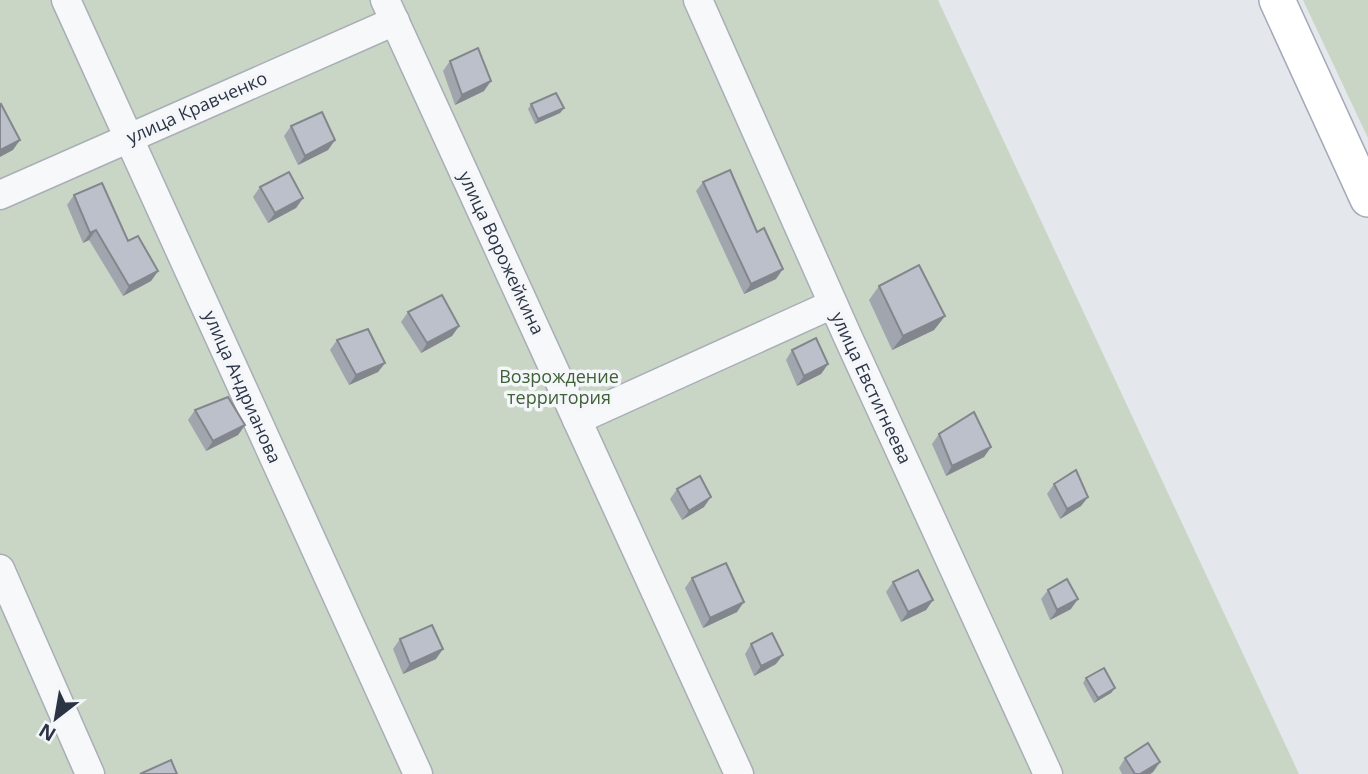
<svg xmlns="http://www.w3.org/2000/svg" width="1368" height="774" viewBox="0 0 1368 774" font-family="'Open Sans',sans-serif">
  <rect width="100%" height="100%" fill="#e4e7ec"/>
  <!-- green -->
  <g fill="#c9d6c5">
    <polygon points="0,0 938,0 1299,774 0,774"/>
    <polygon points="1303,0 1368,0 1368,138"/>
  </g>
  <g fill="none" stroke-linecap="round" stroke-linejoin="round">
    <!-- minor casing -->
    <g stroke="#a9aeb7" stroke-width="31">
      <g id="minor">
        <polyline points="66,0 418,774"/>
        <polyline points="385,0 739,774"/>
        <polyline points="698,0 847,335 1048,774"/>
        <polyline points="0,195 395,21"/>
        <polyline points="577,420 833,304"/>
        <polyline points="0,569 90,774"/>
      </g>
    </g>
    <!-- major casing -->
    <g stroke="#a3abb8" stroke-width="38">
      <polyline id="major" points="1277,0 1368,199"/>
    </g>
    <!-- minor -->
    <use href="#minor" stroke="#f7f8fa" stroke-width="28"/>
    <!-- major -->
    <use href="#major" stroke="#fff" stroke-width="35"/>
  </g>
  <!-- wall -->
  <g fill="#a1a5ae">
    <polygon points="450,61 484,91 455,105 443,71"/>
    <polygon points="531,104 564,108 560,113 535,124 528,109"/>
    <polygon points="291,126 335,140 328,150 298,165 284,136"/>
    <polygon points="703,182 776,279 744,294 696,191"/>
    <polygon points="260,187 303,198 296,208 268,223 253,197"/>
    <polygon points="74,195 128,241 158,271 151,281 123,296 89,240 83,243 67,205"/>
    <polygon points="879,286 945,316 934,330 892,350 869,300"/>
    <polygon points="408,312 459,326 452,336 421,353 401,322"/>
    <polygon points="337,340 385,363 378,372 349,385 330,350"/>
    <polygon points="792,350 828,364 821,374 797,386 786,360"/>
    <polygon points="195,410 245,425 238,435 206,451 188,420"/>
    <polygon points="939,434 991,447 984,457 946,476 932,444"/>
    <polygon points="1054,484 1088,497 1081,506 1060,519 1047,494"/>
    <polygon points="677,489 704,507 682,520 670,499"/>
    <polygon points="692,578 737,612 703,628 685,588"/>
    <polygon points="893,582 933,600 926,610 901,622 886,592"/>
    <polygon points="1048,590 1071,609 1050,620 1041,599"/>
    <polygon points="400,639 436,659 403,674 393,649"/>
    <polygon points="751,644 776,664 754,676 745,654"/>
    <polygon points="1086,678 1115,688 1111,693 1094,703 1083,683"/>
    <polygon points="1125,758 1160,762 1153,772 1150,774 1122,774 1119,768"/>
  </g>
  <!-- shaded-wall -->
  <g fill="#83868d">
    <polygon points="491,81 484,91 455,105 462,95"/>
    <polygon points="564,108 560,113 535,124 538,119"/>
    <polygon points="20,140 13,150 0,157 0,150"/>
    <polygon points="335,140 328,150 298,165 305,156"/>
    <polygon points="303,198 296,208 268,223 275,213"/>
    <polygon points="96,230 89,240 83,243 90,233"/>
    <polygon points="783,269 776,279 744,294 751,284"/>
    <polygon points="158,271 151,281 123,296 129,286"/>
    <polygon points="945,316 934,330 892,350 903,336"/>
    <polygon points="459,326 452,336 421,353 427,343"/>
    <polygon points="385,363 378,372 349,385 356,375"/>
    <polygon points="828,364 821,374 797,386 804,376"/>
    <polygon points="245,425 238,435 206,451 213,441"/>
    <polygon points="991,447 984,457 946,476 952,466"/>
    <polygon points="711,497 704,507 682,520 689,511"/>
    <polygon points="1088,497 1081,506 1060,519 1067,509"/>
    <polygon points="1078,599 1071,609 1050,620 1057,610"/>
    <polygon points="933,600 926,610 901,622 908,612"/>
    <polygon points="744,602 737,612 703,628 710,618"/>
    <polygon points="443,649 436,659 403,674 410,664"/>
    <polygon points="783,655 776,664 754,676 761,666"/>
    <polygon points="1115,688 1111,693 1094,703 1098,698"/>
    <polygon points="1160,762 1153,772 1150,774 1140,774"/>
  </g>
  <!-- building -->
  <g fill="#bbc0ca" stroke="#83868d" stroke-width="2">
    <polygon points="478,48 491,81 462,95 450,61"/>
    <polygon points="556,93 564,108 538,119 531,104"/>
    <polygon points="1,104 20,140 0,150 0,105"/>
    <polygon points="322,112 335,140 305,156 291,126"/>
    <polygon points="730,170 757,232 764,228 783,269 751,284 703,182"/>
    <polygon points="289,172 303,198 275,213 260,187"/>
    <polygon points="102,183 128,241 138,236 158,271 129,286 96,230 90,233 74,195"/>
    <polygon points="919,265 945,316 903,336 879,286"/>
    <polygon points="442,295 459,326 427,343 408,312"/>
    <polygon points="368,329 385,363 356,375 337,340"/>
    <polygon points="816,338 828,364 804,376 792,350"/>
    <polygon points="228,397 245,425 213,441 195,410"/>
    <polygon points="974,412 991,447 952,466 939,434"/>
    <polygon points="1076,470 1088,497 1067,509 1054,484"/>
    <polygon points="700,476 711,497 689,511 677,489"/>
    <polygon points="726,563 744,602 710,618 692,578"/>
    <polygon points="918,570 933,600 908,612 893,582"/>
    <polygon points="1067,579 1078,599 1057,610 1048,590"/>
    <polygon points="432,625 443,649 410,664 400,639"/>
    <polygon points="772,633 783,655 761,666 751,644"/>
    <polygon points="1104,668 1115,688 1098,698 1086,678"/>
    <polygon points="1148,743 1160,762 1140,774 1135,774 1125,758"/>
    <polygon points="171,760 177,774 140,774"/>
  </g>
  <g text-anchor="middle" stroke-width="7" stroke-linejoin="round" paint-order="stroke">
    <!-- street labels -->
    <g font-size="18" fill="#2b3445" stroke="#f4f6f9">
      <text transform="translate(197 108) rotate(-24)" y="6">улица Кравченко</text>
      <text transform="translate(501 253) rotate(65)" y="6">улица Ворожейкина</text>
      <text transform="translate(242 387) rotate(66)" y="6">улица Андрианова</text>
      <text transform="translate(871 388) rotate(65)" y="6">улица Евстигнеева</text>
    </g>
    <!-- park labels -->
    <g font-size="18" fill="#3f6138" stroke="#f4f6f9">
      <text x="559" y="383">Возрождение<tspan x="559" dy="21">территория</tspan></text>
    </g>
  </g>
  <!-- north arrow -->
  <g transform="translate(56 718) rotate(211)" stroke="#f4f6f9" stroke-width="5" paint-order="stroke">
  <path d="M0-5L12 26L0 18L-12 26Z" fill="#2b3445"/>
  <text y="-10" font-size="19" font-weight="bold" text-anchor="middle" fill="#2b3445">N</text>
  </g>
</svg>
